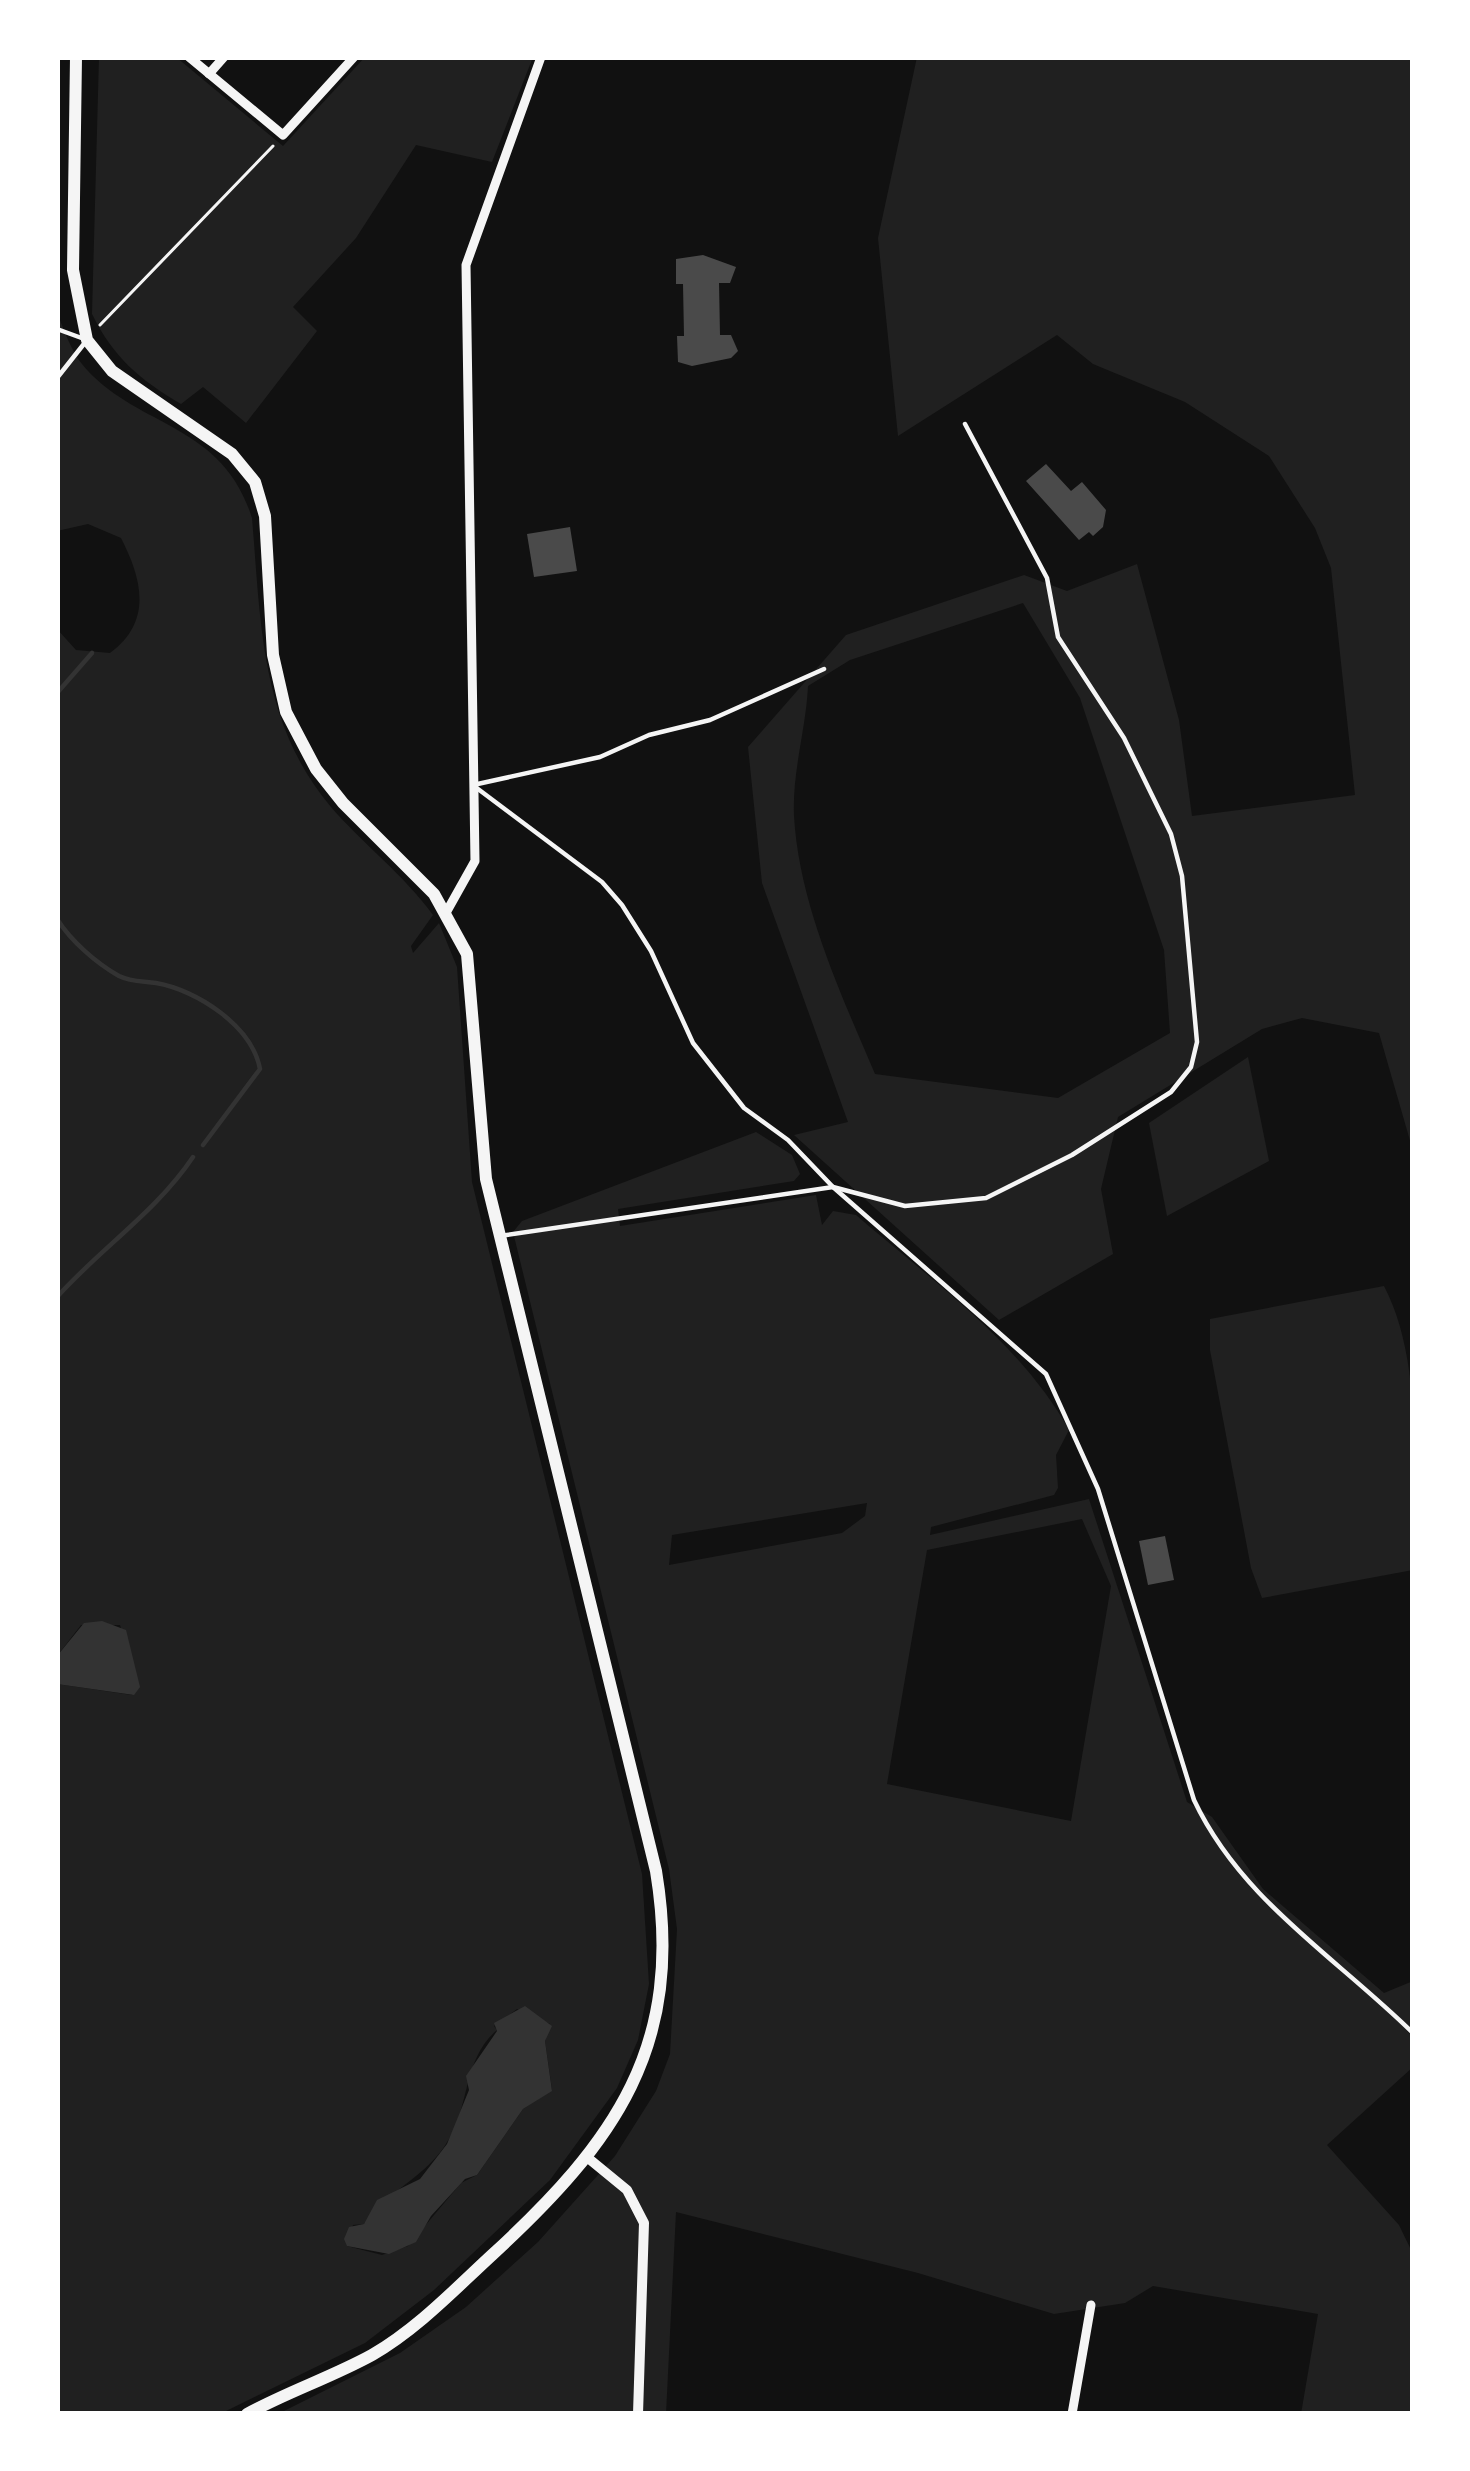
<svg xmlns="http://www.w3.org/2000/svg" width="1470" height="2471" viewBox="0 0 1470 2471" font-family="Arial,sans-serif">
  <rect width="100%" height="100%" fill="#111"/>
  <!-- green -->
  <g fill="#202020" fill-rule="evenodd">
    <path d="M99 57H176L283 146 365 57H533L492 162 416 145 356 238 293 307 317 331 246 423 203 387 181 404C140 380 113 357 92 314Z"/>
    <path d="M917 57H1413V1151L1379 1033 1302 1018 1262 1029 1118 1117 1101 1189 1113 1254 999 1320 794 1135 848 1122 762 883 748 747 846 635 1024 575 1067 591 1137 564 1179 720 1192 816 1355 795 1331 568 1315 528 1269 456 1185 402 1093 364 1057 335 898 436 878 238ZM1023 603 1080 698 1164 950 1170 1033 1058 1098 875 1074C841 994 799 904 794 816 792 772 806 729 808 686L850 660Z"/>
    <path d="M57 313C64 329 71 351 82 364 134 428 222 421 252 518 261 623 260 723 331 807 363 844 405 876 433 915L411 946 413 953 439 923 457 967 472 1182 642 1874 649 1984 638 2040 617 2088 550 2180 434 2290 365 2343 220 2414H57V1684L132 1695 139 1687 120 1625H81L57 1656V629L76 650 110 653C153 621 142 579 121 538L88 524 57 531ZM517 2009 550 2024 545 2041 552 2090 523 2109 477 2175 461 2183 408 2246 382 2255 347 2246 353 2225 364 2224C388 2189 427 2178 449 2139 470 2104 463 2059 497 2030L494 2026Z"/>
    <polygon points="1248,1057 1269,1161 1167,1216 1149,1123"/>
    <path d="M756 1132 792 1155 800 1174 794 1181 618 1209 620 1226 816 1195 822 1225 833 1211 856 1215C930 1279 1020 1342 1069 1430L1056 1455 1058 1488 1054 1495 931 1527 930 1535 1089 1499 1187 1802 1212 1817 1263 1889 1384 1993 1413 1981V2067L1327 2145 1399 2225 1413 2254V2414H1301L1318 2314 1153 2286 1125 2303 1054 2314 918 2273 676 2212 666 2414H278L400 2353 466 2307 538 2242 615 2156 656 2091 670 2054 677 1929 669 1869 513 1232 522 1221ZM867 1503 865 1516 842 1533 669 1565 672 1535ZM1082 1519 1111 1586 1071 1821 887 1784 927 1550Z"/>
    <path d="M1384 1286C1425 1364 1413 1484 1413 1570L1262 1598 1251 1568 1210 1350V1319Z"/>
  </g>
  <!-- water -->
  <g fill="#333">
    <polygon points="102,1621 126,1630 140,1687 134,1695 57,1684 57,1656 84,1623"/>
    <polygon points="525,2006 552,2026 545,2041 552,2091 523,2109 477,2175 465,2179 431,2216 416,2242 389,2254 347,2246 344,2239 349,2227 364,2224 377,2200 420,2179 447,2144 469,2090 466,2076 497,2031 494,2023"/>
  </g>
  <g fill="none" stroke-linecap="round" stroke-linejoin="round">
    <!-- stream -->
    <g stroke="#333" stroke-width="4.5">
      <polyline points="57,693 92,653"/>
      <path d="M57 919C71 941 96 963 119 976 131 982 143 981 156 983 197 990 252 1026 260 1069L203 1145"/>
      <path d="M57 1297C101 1248 156 1212 193 1157"/>
    </g>
  </g>
  <!-- building -->
  <g fill="#4a4a4a">
    <polygon points="703,255 736,267 730,283 719,283 720,335 731,335 738,351 731,358 692,366 678,362 677,336 684,336 683,284 676,284 676,259"/>
    <polygon points="1046,464 1071,491 1082,482 1106,510 1103,527 1093,536 1089,532 1079,540 1026,481"/>
    <polygon points="570,527 577,571 534,577 527,534"/>
    <polygon points="1165,1536 1174,1580 1148,1585 1139,1541"/>
  </g>
  <g fill="none" stroke-linecap="round" stroke-linejoin="round">
    <!-- path -->
    <polyline stroke="#f5f5f5" stroke-width="3" points="100,325 273,146"/>
    <!-- service -->
    <g stroke="#f5f5f5" stroke-width="4.5">
      <polyline points="57,329 87,340 57,378"/>
      <polyline points="473,785 600,757 649,735 710,720 824,669"/>
      <path d="M478 789 602 882 622 905 651 951 693 1043 744 1108 788 1140 833 1187 1046 1374 1098 1489 1194 1800C1241 1900 1336 1957 1413 2033"/>
      <polyline points="500,1236 833,1187 905,1206 986,1198 1072,1155 1171,1092 1191,1067 1197,1042 1182,876 1171,834 1124,738 1058,637 1047,578 965,424"/>
    </g>
    <!-- minor -->
    <g stroke="#f5f5f5" stroke-width="9">
      <polyline points="189,57 283,135 354,57"/>
      <polyline points="209,74 224,57"/>
      <polyline points="447,911 475,861 466,265 541,57"/>
      <polyline points="1072,2414 1091,2305"/>
    </g>
    <!-- tertiary -->
    <polyline stroke="#f5f5f5" stroke-width="10" points="588,2158 627,2190 644,2223 638,2414"/>
    <!-- secondary -->
    <path stroke="#f5f5f5" stroke-width="12" d="M76 57 73 270 87 340 112 371 232 454 255 482 265 516 273 655 286 712 316 769 343 803 434 894 467 954 486 1179 656 1871C685 2046 615 2142 492 2255 454 2290 417 2329 372 2355 332 2377 287 2392 247 2414"/>
  </g>
  <!-- border -->
  <rect width="1470" height="2471" fill="none" stroke="#ffffff" stroke-width="120"/>
</svg>
